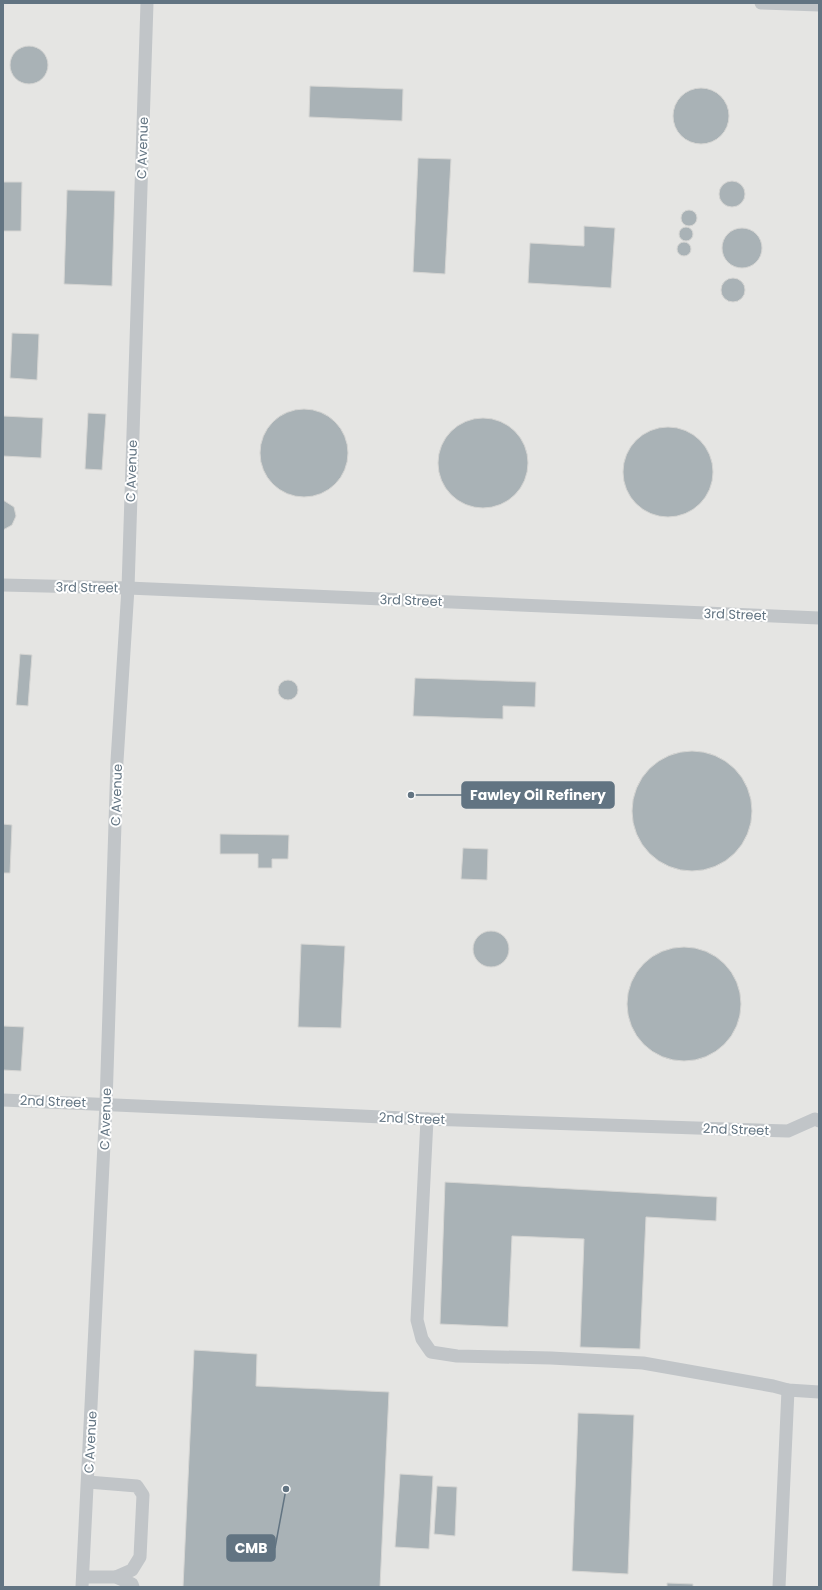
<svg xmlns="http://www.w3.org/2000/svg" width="822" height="1590" viewBox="0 0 822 1590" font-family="Poppins,sans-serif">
  <rect width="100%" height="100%" fill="#f4f4ef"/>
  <!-- built -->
  <rect fill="#e5e5e3" x="3" y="3" width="816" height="1584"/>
  <!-- building -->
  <g fill="#a9b2b6" stroke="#d5d5d3">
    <circle cx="29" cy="65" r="19"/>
    <polygon points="310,86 403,89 402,121 309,117"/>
    <circle cx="701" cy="116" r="28"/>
    <polygon points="418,158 451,159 445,274 413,272"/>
    <circle cx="732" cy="194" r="13"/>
    <polygon points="3,182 22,182 21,231 3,231"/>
    <polygon points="67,190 115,191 112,286 64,284"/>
    <circle cx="689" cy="218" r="8"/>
    <polygon points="584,226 615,228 611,288 528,283 530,243 584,246"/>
    <circle cx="686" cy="234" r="7"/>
    <circle cx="742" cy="248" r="20"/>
    <circle cx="684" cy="249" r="7"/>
    <circle cx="733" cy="290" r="12"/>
    <polygon points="12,333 39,334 37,380 10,378"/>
    <circle cx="304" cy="453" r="44"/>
    <polygon points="88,413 106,414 102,470 85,469"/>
    <polygon points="3,416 43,418 41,458 3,456"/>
    <circle cx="483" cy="463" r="45"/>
    <circle cx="668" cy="472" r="45"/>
    <polygon points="3,500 14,507 16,516 12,525 3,530"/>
    <polygon points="20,654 32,655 28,706 16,705"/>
    <polygon points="415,678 536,682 535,707 503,706 503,719 413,716"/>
    <circle cx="288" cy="690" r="10"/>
    <circle cx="692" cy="811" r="60"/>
    <polygon points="3,824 12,825 10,873 3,873"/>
    <polygon points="220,834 289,835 288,859 272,859 272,868 258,868 258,854 220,854"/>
    <polygon points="463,848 488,849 487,880 461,879"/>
    <circle cx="491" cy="949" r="18"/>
    <polygon points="301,944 345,946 341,1028 298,1027"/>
    <circle cx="684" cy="1004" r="57"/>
    <polygon points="3,1026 24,1027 21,1071 3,1070"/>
    <polygon points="445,1182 717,1197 716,1221 646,1217 640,1349 580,1347 584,1239 512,1236 508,1327 440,1324"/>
    <polygon points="194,1350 257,1354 256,1386 389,1392 380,1587 183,1587"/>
    <polygon points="578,1413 634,1415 628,1574 572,1571"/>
    <polygon points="400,1474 433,1476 429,1549 395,1547"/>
    <polygon points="437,1486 457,1487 455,1536 434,1534"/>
    <polygon points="667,1583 693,1584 693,1587 667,1587"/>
  </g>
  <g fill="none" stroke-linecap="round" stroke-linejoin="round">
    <!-- service -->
    <g stroke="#c1c5c8" stroke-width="13">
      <polyline points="761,3 819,5"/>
      <polyline points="3,585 128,588 819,618"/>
      <polyline points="3,1100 427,1119 788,1131 815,1119 819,1121"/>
      <polyline points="427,1119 417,1320 422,1339 431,1352 457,1356 551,1358 643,1363 773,1386 788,1390 819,1392"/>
      <polyline points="88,1482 137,1486 143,1495 140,1557 132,1570 116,1577"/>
      <polyline points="83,1577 116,1577 132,1584 133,1587"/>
      <polyline points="82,1587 106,1104 117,761 128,588 147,3"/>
      <polyline points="779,1587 788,1390"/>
    </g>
  </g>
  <g text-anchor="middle" stroke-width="4" stroke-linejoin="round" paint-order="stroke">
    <!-- street labels -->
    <g font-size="13" fill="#627482" stroke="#fff">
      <text transform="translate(142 148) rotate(-88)" y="5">C Avenue</text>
      <text transform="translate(131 471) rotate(-88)" y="5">C Avenue</text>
      <text transform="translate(87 587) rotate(1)" y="5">3rd Street</text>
      <text transform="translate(411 600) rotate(2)" y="5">3rd Street</text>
      <text transform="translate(735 614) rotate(2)" y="5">3rd Street</text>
      <text transform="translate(116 795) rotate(-88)" y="5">C Avenue</text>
      <text transform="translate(53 1101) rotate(2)" y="5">2nd Street</text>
      <text transform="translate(412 1118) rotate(2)" y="5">2nd Street</text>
      <text transform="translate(105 1119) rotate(-88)" y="5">C Avenue</text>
      <text transform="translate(736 1129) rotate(2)" y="5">2nd Street</text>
      <text transform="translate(90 1442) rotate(-87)" y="5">C Avenue</text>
    </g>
  </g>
  <!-- callouts -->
  <path fill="none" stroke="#627482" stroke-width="1.5" d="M411 795L462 795M286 1489L275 1548"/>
  <g fill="#627482" stroke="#fff" stroke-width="1.5">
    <circle cx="411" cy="795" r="4"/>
    <circle cx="286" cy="1489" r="4"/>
  </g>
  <g fill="#627482" stroke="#627482" stroke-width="1.5">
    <rect x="462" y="782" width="152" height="26" rx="4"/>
    <rect x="227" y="1535" width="48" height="26" rx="4"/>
  </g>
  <g font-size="14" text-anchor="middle" font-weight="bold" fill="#fff">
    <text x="538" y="800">Fawley Oil Refinery</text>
    <text x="251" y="1553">CMB</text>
  </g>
  <!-- border -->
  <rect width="822" height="1590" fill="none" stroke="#627482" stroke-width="8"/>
</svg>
